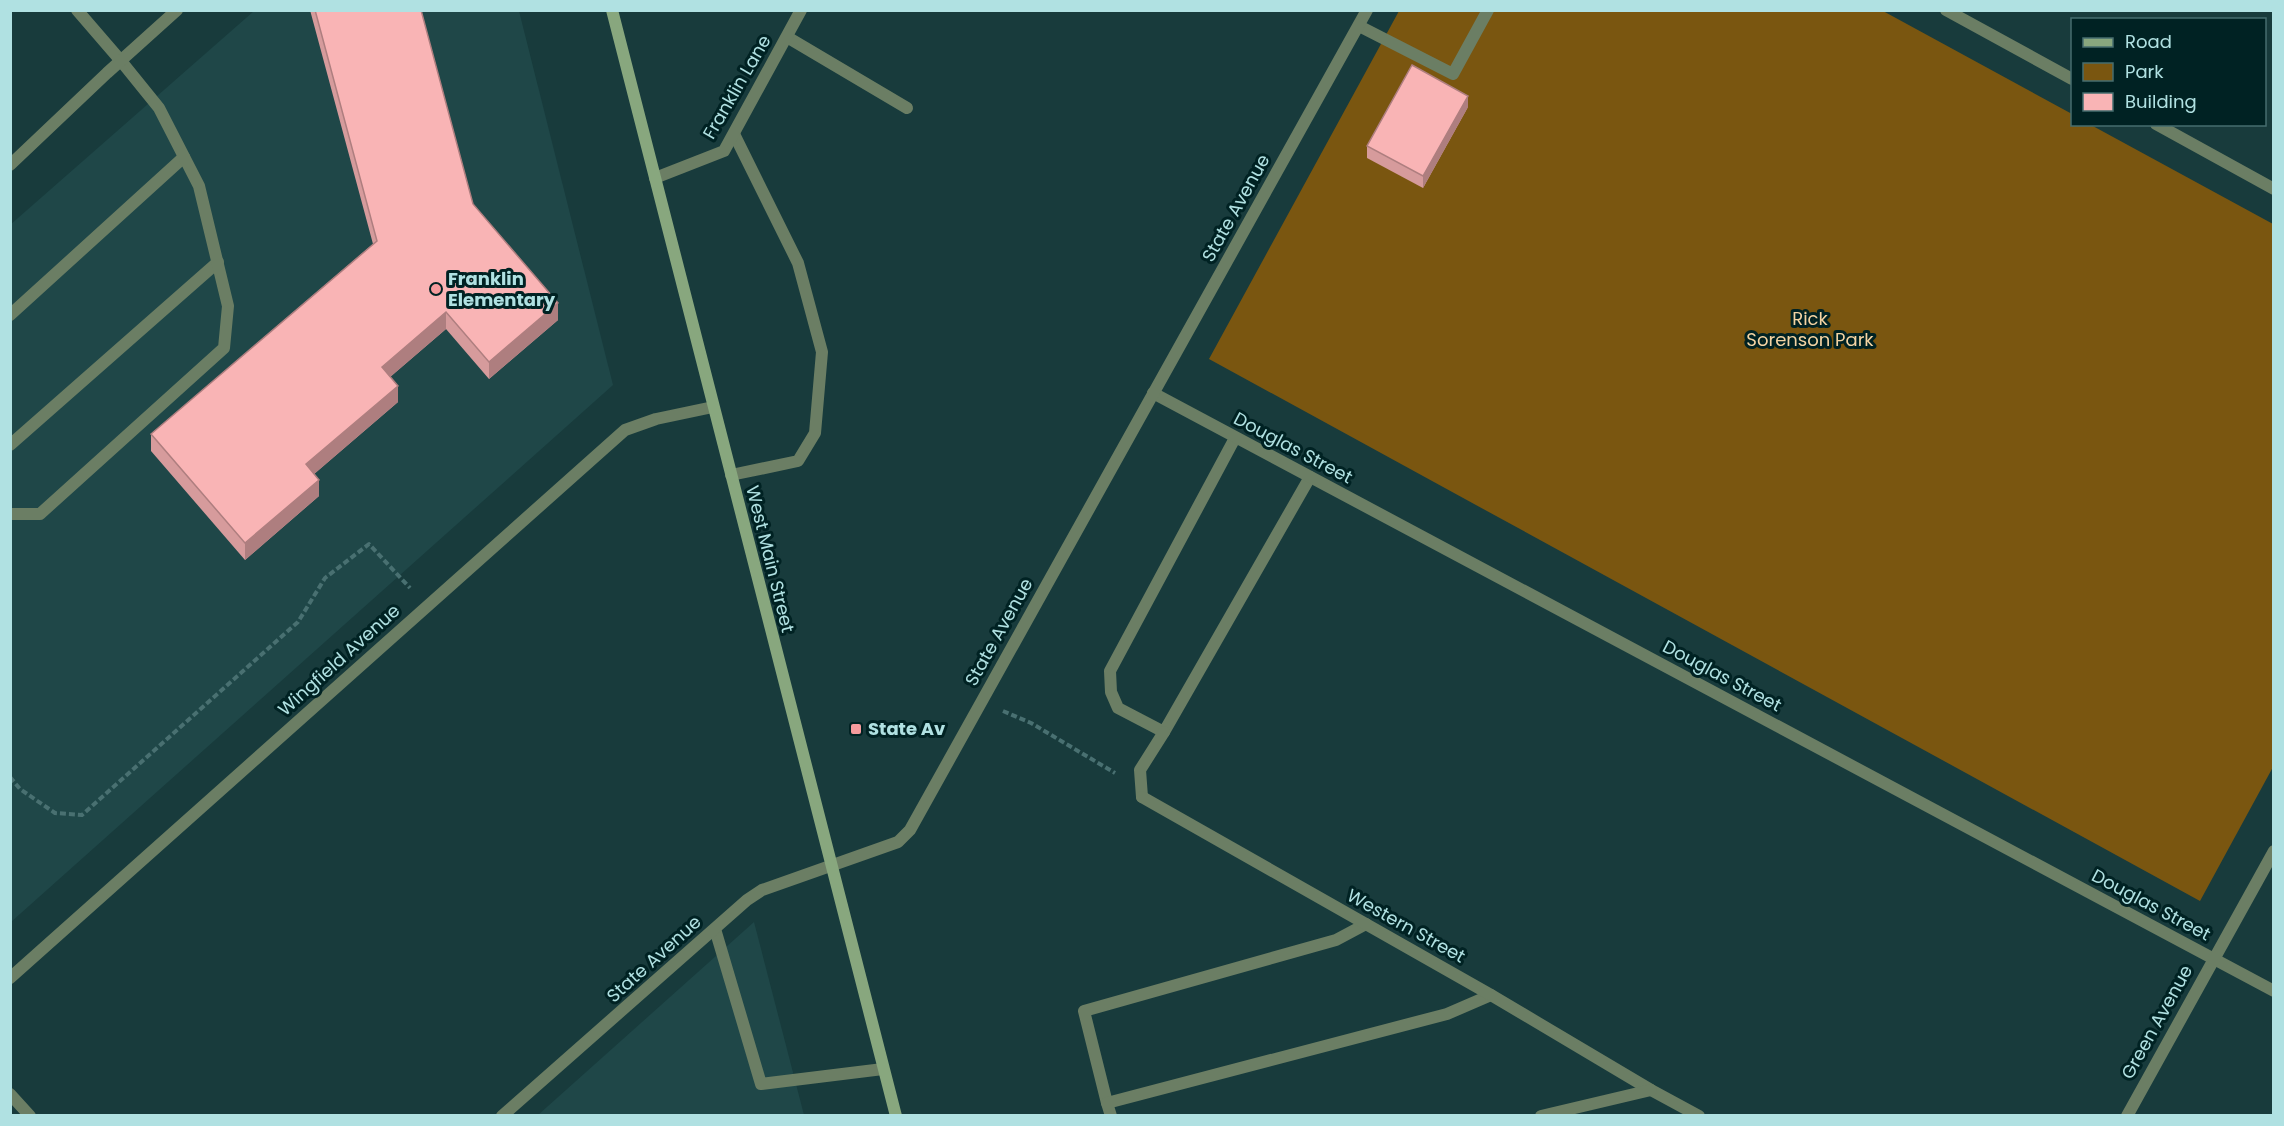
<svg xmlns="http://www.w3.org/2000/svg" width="2284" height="1126" viewBox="0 0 2284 1126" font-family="Poppins,sans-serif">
  <rect width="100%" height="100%" fill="#183b3c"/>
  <!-- built -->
  <g fill="#1f4748">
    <polygon points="254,11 519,11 613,385 11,922 10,225"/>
    <polygon points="754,922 804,1115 538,1115"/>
  </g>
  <!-- green -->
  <polygon fill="#7a5610" points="1399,11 1883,11 2072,114 2072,124 2091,125 2273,224 2273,767 2200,901 1209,359"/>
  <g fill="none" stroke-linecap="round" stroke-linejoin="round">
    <!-- path -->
    <g stroke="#497071" stroke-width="4" stroke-dasharray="6 3" stroke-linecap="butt">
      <polyline points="1003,711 1031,723 1115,773"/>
      <polyline points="10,777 20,789 55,813 82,815 298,622 325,578 369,544 410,588"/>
    </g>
    <!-- lane -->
    <g stroke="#6b7e64" stroke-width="12">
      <polyline points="1359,26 1453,74 1488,10"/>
      <polyline points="787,37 907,108"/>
      <polyline points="10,315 184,157"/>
      <polyline points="1235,438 1110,671 1111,692 1118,708 1164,732 1310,477"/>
      <polyline points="10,445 218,262"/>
      <polyline points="731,475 798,461 815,433 822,352 798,263 734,134"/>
      <polyline points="10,514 40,514 224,348 228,306 199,186 159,108 121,61"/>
      <polyline points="1142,797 1140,770 1164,732"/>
      <polyline points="715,929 761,1084 883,1069"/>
      <polyline points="1107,1103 1084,1011 1336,940 1366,924"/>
      <polyline points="1111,1116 1107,1103 1447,1014 1491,995"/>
    </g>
    <!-- street -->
    <g stroke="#6b7e64" stroke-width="12">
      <polyline points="77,10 121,61"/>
      <polyline points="1946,10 2072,79"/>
      <polyline points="2156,124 2274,189"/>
      <polyline points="10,165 107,73 177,10"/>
      <polyline points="655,178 724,151 801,10"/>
      <polyline points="1153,393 2274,991"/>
      <polyline points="1142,797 1491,995 1651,1090 1699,1116"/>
      <polyline points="10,978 625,430 656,419 713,407"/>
      <polyline points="10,1094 30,1116"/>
      <polyline points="502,1116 747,900 762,890 898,842 910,830 1367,10"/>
      <polyline points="1541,1116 1651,1090"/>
      <polyline points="2127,1116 2274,851"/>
    </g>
    <!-- secondary -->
    <polyline stroke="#88a77e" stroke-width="12" points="612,10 896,1116"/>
  </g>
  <!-- wall -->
  <g fill="#d69b9c">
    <polygon points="310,10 421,10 473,204 558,320 489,379 446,329 390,377 398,402 314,474 319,496 245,560 151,451 151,434 373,244"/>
    <polygon points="1468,107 1423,188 1367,158 1367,146"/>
  </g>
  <!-- shaded-wall -->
  <g fill="#ae7e7f">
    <polygon points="1468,96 1468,107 1423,188 1423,176"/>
    <polygon points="558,303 558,320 489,379 489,362"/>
    <polygon points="446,312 446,329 382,384 382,367"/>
    <polygon points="398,386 398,402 306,481 306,464"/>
    <polygon points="319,480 319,496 245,560 245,543"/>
  </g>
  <!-- building -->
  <g fill="#f9b4b5" stroke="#ae7e7f" stroke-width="1.5">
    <polygon points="315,10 421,10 473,204 558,303 489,362 446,312 382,367 398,386 306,464 319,480 245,543 151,434 377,241"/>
    <polygon points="1412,65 1468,96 1423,176 1367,146"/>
  </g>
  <!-- markers -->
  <g fill="#f59b9d" stroke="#002223" stroke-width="2">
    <circle cx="436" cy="289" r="6"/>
    <rect x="850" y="723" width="12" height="12" rx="3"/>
  </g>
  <g text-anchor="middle" stroke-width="6" stroke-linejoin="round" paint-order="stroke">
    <!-- street labels -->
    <g font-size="18" fill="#b0e1e2" stroke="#002223">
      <text transform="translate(737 87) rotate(-60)" y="6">Franklin Lane</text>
      <text transform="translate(1236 208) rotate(-61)" y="6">State Avenue</text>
      <text transform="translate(1293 448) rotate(28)" y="6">Douglas Street</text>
      <text transform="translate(770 559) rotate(76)" y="6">West Main Street</text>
      <text transform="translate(999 632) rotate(-61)" y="6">State Avenue</text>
      <text transform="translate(339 660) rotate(-42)" y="6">Wingfield Avenue</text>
      <text transform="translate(1722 676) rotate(28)" y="6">Douglas Street</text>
      <text transform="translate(2151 905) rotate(28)" y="6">Douglas Street</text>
      <text transform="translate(1406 926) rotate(29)" y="6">Western Street</text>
      <text transform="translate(654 959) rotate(-42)" y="6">State Avenue</text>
      <text transform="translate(2157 1022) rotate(-61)" y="6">Green Avenue</text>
    </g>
    <!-- poi labels -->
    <g font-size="18" font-weight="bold" fill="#b0e1e2" stroke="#002223" text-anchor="start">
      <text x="448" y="285">Franklin<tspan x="448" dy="21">Elementary</tspan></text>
      <text x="868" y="735">State Av</text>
    </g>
    <!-- park labels -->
    <g font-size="18" fill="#f4d4a3" stroke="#002223">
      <text x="1810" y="325">Rick<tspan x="1810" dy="21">Sorenson Park</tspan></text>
    </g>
  </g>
  <!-- border -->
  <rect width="2284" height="1126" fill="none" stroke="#b0e1e2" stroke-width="24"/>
  <!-- legend -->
  <rect x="2071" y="18" width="195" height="108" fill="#002223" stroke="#466e6f" stroke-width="1.5"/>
  <rect x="2083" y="38" width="30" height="9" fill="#88a77e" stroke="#466e6f" stroke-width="1.5"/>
  <text x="2125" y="48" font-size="18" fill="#b0e1e2">Road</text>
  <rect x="2083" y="63" width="30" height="18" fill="#7a5610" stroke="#466e6f" stroke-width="1.5"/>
  <text x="2125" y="78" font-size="18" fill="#b0e1e2">Park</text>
  <rect x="2083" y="93" width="30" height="18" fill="#f9b4b5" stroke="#466e6f" stroke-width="1.5"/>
  <text x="2125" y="108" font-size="18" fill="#b0e1e2">Building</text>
</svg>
